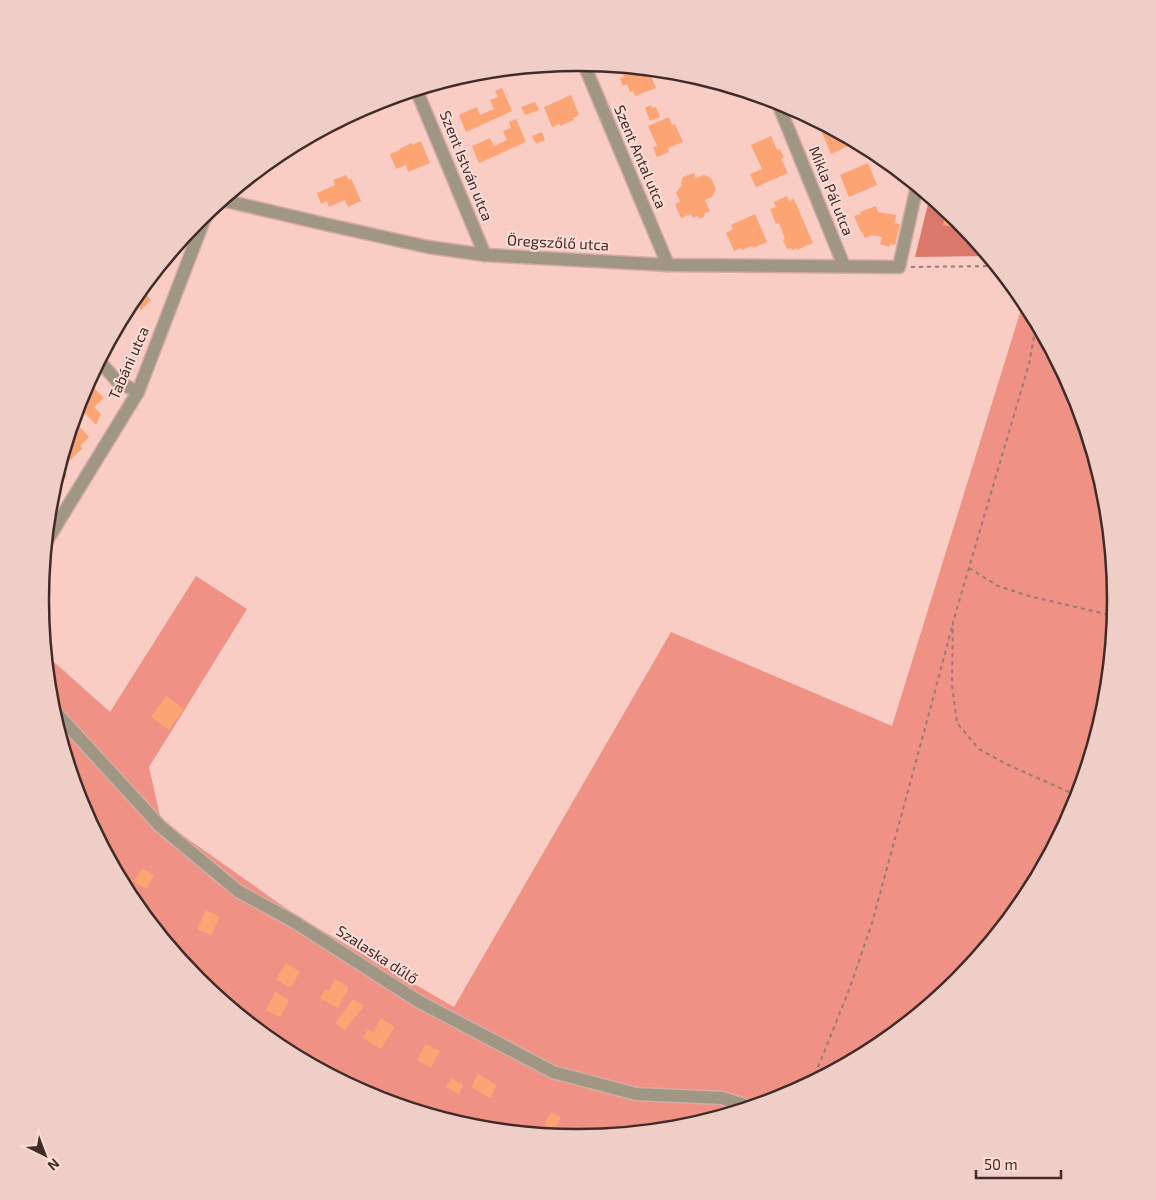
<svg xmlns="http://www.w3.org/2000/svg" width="1156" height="1200" viewBox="0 0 1156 1200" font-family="'Exo 2',sans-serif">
  <rect width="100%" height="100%" fill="#f9ccc4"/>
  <!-- green -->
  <polygon fill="#ef9184" points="1024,300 1075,394 1106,495 1116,600 1106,705 1075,806 1025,899 958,981 877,1047 784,1097 683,1128 578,1138 473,1128 372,1097 279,1047 197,980 131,899 81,806 50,705 45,654 110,712 196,576 247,609 149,767 161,820 297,916 454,1007 671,632 892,726"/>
  <!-- forest -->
  <polygon fill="#d9786b" points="930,196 959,220 989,256 915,257"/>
  <!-- building -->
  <g fill="#fda474">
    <polygon points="620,66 648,69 656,88 635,96 633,91 630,92 627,84 623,86 620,78 624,77"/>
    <polygon points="502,88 512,111 466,132 459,115 477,107 480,115 494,109 490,100 498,97 495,91"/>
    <polygon points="571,95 579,115 573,118 574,120 560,126 559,124 552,127 544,107"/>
    <polygon points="535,102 539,110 525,115 521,107"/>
    <polygon points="651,105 652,108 656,107 660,117 650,121 645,108"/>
    <polygon points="669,117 672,125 675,124 683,142 668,148 669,152 657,157 653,147 657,146 648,126"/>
    <polygon points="342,119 345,127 335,131 334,127 312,137 311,136"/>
    <polygon points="516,119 526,142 479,163 472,146 490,138 494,146 507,140 503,131 511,128 509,122"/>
    <polygon points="817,121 857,142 831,154"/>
    <polygon points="542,132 545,140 536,144 532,136"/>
    <polygon points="771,136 777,150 780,149 784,158 781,159 788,173 756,187 750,174 762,169 751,145"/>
    <polygon points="421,141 430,163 408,172 406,165 396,169 390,154 400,150 399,149 412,143 412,145"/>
    <polygon points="868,163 877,185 849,197 840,175"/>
    <polygon points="694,173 696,178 704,175 711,178 716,189 712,197 705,200 710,211 704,214 705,216 699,219 698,216 693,218 691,214 681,218 675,204 680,202 676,193 680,187 682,186 681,183 683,177"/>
    <polygon points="346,175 349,180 351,178 361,201 348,207 345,200 329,207 327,201 321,204 317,193 335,185 333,180"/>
    <polygon points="787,196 789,201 794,199 813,243 797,250 797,248 792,250 791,248 787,249 783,240 785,239 779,223 776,224 770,209 776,207 774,202"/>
    <polygon points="876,206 878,212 896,215 895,223 900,224 895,245 890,244 889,247 880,244 882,237 872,235 865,238 862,232 861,232 854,216 861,214 860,212"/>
    <polygon points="946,209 961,222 959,228 943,225"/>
    <polygon points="755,214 767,242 753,248 752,246 742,250 741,248 734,251 726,233 733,229 731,225"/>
    <polygon points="154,273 159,278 151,285 150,284 143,291 151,300 141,310 132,300"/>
    <polygon points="94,388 104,398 94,407 101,414 96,425 82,410 88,405 82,399"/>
    <polygon points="76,423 89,437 80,446 83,448 67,463 62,458 70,429"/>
    <polygon points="59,467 67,476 57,486 59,487 50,495"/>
    <polygon points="166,696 184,709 169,730 151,717"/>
    <polygon points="142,868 154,875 146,889 134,881"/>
    <polygon points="206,910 220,917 211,935 197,929"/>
    <polygon points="286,963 300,972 290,988 276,979"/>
    <polygon points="335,979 349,987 338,1008 320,998 325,989 329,991"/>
    <polygon points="275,992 289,1000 280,1017 266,1010"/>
    <polygon points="353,999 364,1006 345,1030 335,1023"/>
    <polygon points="381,1018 395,1027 381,1049 363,1038 368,1029 373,1032"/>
    <polygon points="426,1044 440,1051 431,1068 417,1060"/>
    <polygon points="478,1074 497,1085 490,1098 471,1087"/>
    <polygon points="451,1078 463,1085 459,1094 446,1087"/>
    <polygon points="551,1112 561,1117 554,1131 544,1125"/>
  </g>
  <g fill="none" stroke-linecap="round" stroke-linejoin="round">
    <!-- minor casing -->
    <g stroke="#d4aca5" stroke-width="15">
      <g id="minor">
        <polyline points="583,62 668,265"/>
        <polyline points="416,89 485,255"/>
        <polyline points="777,101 844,266"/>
        <polyline points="222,200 329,225 428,247 485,255 668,265 899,267 917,186"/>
        <polyline points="99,361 118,382 138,392"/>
        <polyline points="46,542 138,392 207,212"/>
        <polyline points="51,707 160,826 238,891 293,921 418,1001 553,1072 636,1094 722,1098 751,1107"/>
      </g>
    </g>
    <!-- path -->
    <g stroke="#9b7a75" stroke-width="2" stroke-dasharray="4 4" stroke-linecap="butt">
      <polyline points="911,267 996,266"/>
      <polyline points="994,267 1000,271"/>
      <polyline points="1032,313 1035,331 1029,364 953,622 952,685 957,723 979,749 1006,764 1078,796"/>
      <polyline points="969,568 998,586 1029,596 1114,616"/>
      <polyline points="812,1082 849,990 872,923 924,732 952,627"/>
    </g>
    <!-- minor -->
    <use href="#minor" stroke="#9f9784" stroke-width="12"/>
  </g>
  <g text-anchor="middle" stroke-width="4" stroke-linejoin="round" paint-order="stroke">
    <!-- street labels -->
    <g font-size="15" fill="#422c29" stroke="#ffdcd6">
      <text transform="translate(640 157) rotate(67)" y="5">Szent Antal utca</text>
      <text transform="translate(466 166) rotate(68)" y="5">Szent István utca</text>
      <text transform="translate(831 191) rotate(68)" y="5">Mikla Pál utca</text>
      <text transform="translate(558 243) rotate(3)" y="5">Öregszőlő utca</text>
      <text transform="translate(129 363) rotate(-66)" y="5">Tabáni utca</text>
      <text transform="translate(377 955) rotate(33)" y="5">Szalaska dűlő</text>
    </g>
  </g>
  <!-- crop -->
  <path d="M0 0H1156V1200H0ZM49 600a529 529 0 1 1 1058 0a529 529 0 1 1-1058 0Z" fill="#f0cec8" fill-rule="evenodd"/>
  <path fill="none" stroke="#422c29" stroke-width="2.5" d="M49 600a529 529 0 1 1 1058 0a529 529 0 1 1-1058 0Z"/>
  <!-- north arrow -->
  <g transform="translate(45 1155) rotate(138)" stroke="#ffdcd6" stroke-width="4" paint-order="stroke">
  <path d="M0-4L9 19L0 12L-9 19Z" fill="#422c29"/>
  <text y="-8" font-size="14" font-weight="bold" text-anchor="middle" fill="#422c29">N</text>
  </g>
  <!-- scale -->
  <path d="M976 1170v8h85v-8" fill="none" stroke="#422c29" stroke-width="2.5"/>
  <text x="984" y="1170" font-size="15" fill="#422c29" stroke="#ffdcd6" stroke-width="4" paint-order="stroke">50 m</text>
</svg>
